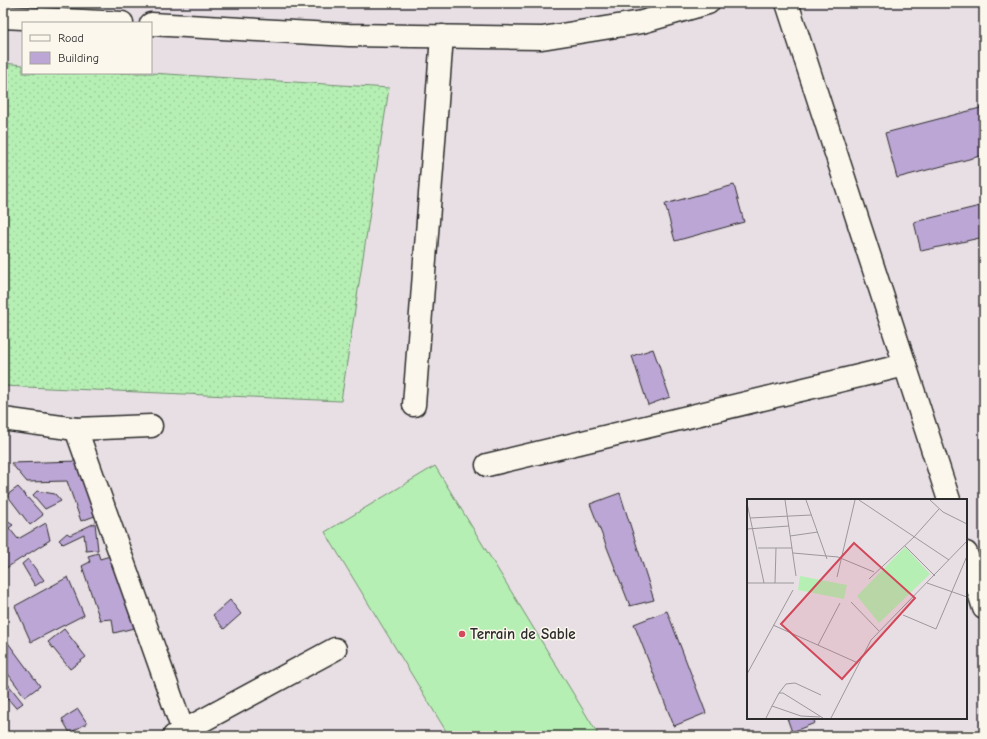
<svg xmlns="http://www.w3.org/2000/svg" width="987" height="739" viewBox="0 0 987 739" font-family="'Comic Neue',sans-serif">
  <defs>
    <pattern id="grass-dots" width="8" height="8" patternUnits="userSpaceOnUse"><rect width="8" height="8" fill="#b6efb3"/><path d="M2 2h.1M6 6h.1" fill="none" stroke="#9dcd9a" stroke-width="1.8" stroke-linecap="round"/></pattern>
  </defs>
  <rect width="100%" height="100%" fill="#e8dfe5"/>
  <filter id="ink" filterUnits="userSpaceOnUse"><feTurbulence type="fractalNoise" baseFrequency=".025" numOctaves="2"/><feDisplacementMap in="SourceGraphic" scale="8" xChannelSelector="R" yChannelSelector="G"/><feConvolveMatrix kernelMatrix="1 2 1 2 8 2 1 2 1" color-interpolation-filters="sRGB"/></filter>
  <g filter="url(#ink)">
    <!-- grass -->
    <polygon fill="url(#grass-dots)" stroke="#708d6f" points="3,63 23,65 23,73 151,73 389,88 341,401 3,386"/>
    <!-- pitch -->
    <polygon fill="#b6efb3" stroke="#708d6f" points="435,466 599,736 449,736 325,532"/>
    <!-- building -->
    <g fill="#bca6d5" stroke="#2b2b2b">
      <polygon points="984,107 984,155 897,178 885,133"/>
      <polygon points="734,185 744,222 675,241 665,204"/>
      <polygon points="984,205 984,237 921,251 914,222"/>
      <polygon points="653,349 670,397 648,405 632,356"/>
      <polygon points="78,461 95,516 81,521 67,481 27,482 11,463"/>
      <polygon points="18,487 43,515 30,525 7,495"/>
      <polygon points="37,491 55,494 61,501 45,509 33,495"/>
      <polygon points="620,493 654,600 630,606 590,504"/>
      <polygon points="3,518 13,525 9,528 18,539 46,523 50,540 3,570"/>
      <polygon points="95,523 98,550 86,551 84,534 63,544 59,540 67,533 70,535"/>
      <polygon points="98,553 100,559 110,556 134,628 114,633 112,619 100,620 82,566 90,562 88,556"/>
      <polygon points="28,559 44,580 35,586 22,564"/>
      <polygon points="68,577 84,615 31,642 15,606"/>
      <polygon points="230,600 241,614 224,629 213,615"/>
      <polygon points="667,611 706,713 674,726 634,624"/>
      <polygon points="64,629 86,657 70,669 48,642"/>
      <polygon points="3,636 40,686 25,697 3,667"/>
      <polygon points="3,678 23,703 16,708 8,699 3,703"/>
      <polygon points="78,709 87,723 70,733 62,719"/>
      <polygon points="787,718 813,718 815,723 792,732"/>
    </g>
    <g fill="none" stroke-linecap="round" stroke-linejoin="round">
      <!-- minor casing -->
      <g stroke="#2b2b2b" stroke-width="25">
        <g id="minor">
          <polyline points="787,3 949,500"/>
          <polyline points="414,405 442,36"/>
          <polyline points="3,419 76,429 151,426"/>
          <polyline points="76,429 185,736"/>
          <polyline points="487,465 905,365"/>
          <polyline points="966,553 984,608"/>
          <polyline points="174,736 335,649"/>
        </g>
      </g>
      <!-- tertiary casing -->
      <g stroke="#2b2b2b" stroke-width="25">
        <g id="tertiary">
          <polyline points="3,17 122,23"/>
          <polyline points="151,24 349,35 542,38 642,22 708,3"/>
        </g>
      </g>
      <!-- minor -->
      <use href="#minor" stroke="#fbf7ec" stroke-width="22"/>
      <!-- tertiary -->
      <use href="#tertiary" stroke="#fbf7ec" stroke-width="22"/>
    </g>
  </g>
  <!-- markers -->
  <circle fill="#d1495b" stroke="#fbf7ec" stroke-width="1.5" cx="462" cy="634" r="4"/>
  <g text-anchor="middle" stroke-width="3" stroke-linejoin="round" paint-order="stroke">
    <!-- poi labels -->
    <g font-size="15" font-weight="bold" fill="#2b2b2b" stroke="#fbf7ec" text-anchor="start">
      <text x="470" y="639">Terrain de Sable</text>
    </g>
  </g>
  <!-- overview -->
  <g transform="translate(747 499)">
    <rect width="220" height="220" fill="#e8dfe5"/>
    <path d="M158 48 183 75 132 124 110 97Z" fill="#b6efb3"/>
    <path d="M53 77 100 86 97 100 51 91Z" fill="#b6efb3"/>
    <path fill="none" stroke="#9c979b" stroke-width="1" d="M38 1 49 77M59 1 80 60M112 1 202 61M183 1 196 13 220 25M0 4 17 84M3 19 64 16M0 30 42 27M43 37 71 33M158 47 188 77M11 49H45M46 54 91 58 127 73M90 78 108 1M122 80 167 38 192 10M0 84H47M28 84 29 49M180 84 220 98M104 103 132 132M156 116 189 130 220 57M26 126 111 164M71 146 93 104M0 175 46 91M32 194 39 185 48 184 74 196M73 218 54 217 25 207 32 194H36L76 219M19 219 25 207M84 219 124 141 220 42"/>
    <path fill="#d1495b" fill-opacity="0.15" stroke="#d1495b" stroke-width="2" d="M107 44 168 99 95 180 34 125Z"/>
    <rect width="220" height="220" fill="none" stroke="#2b2b2b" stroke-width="2"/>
  </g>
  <!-- margin -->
  <rect width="987" height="739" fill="none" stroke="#fbf7ec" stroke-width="16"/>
  <rect x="8" y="8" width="971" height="723" fill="none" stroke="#2b2b2b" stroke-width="1.5" filter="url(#ink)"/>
  <!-- legend -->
  <rect x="22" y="22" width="130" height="52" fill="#fbf7ec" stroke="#a8a59f"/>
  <rect x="30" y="35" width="20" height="6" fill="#fbf7ec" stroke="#a8a59f"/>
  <text x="58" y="42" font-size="12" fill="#2b2b2b">Road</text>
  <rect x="30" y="52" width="20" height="12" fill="#bca6d5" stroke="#a8a59f"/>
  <text x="58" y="62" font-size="12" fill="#2b2b2b">Building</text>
</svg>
